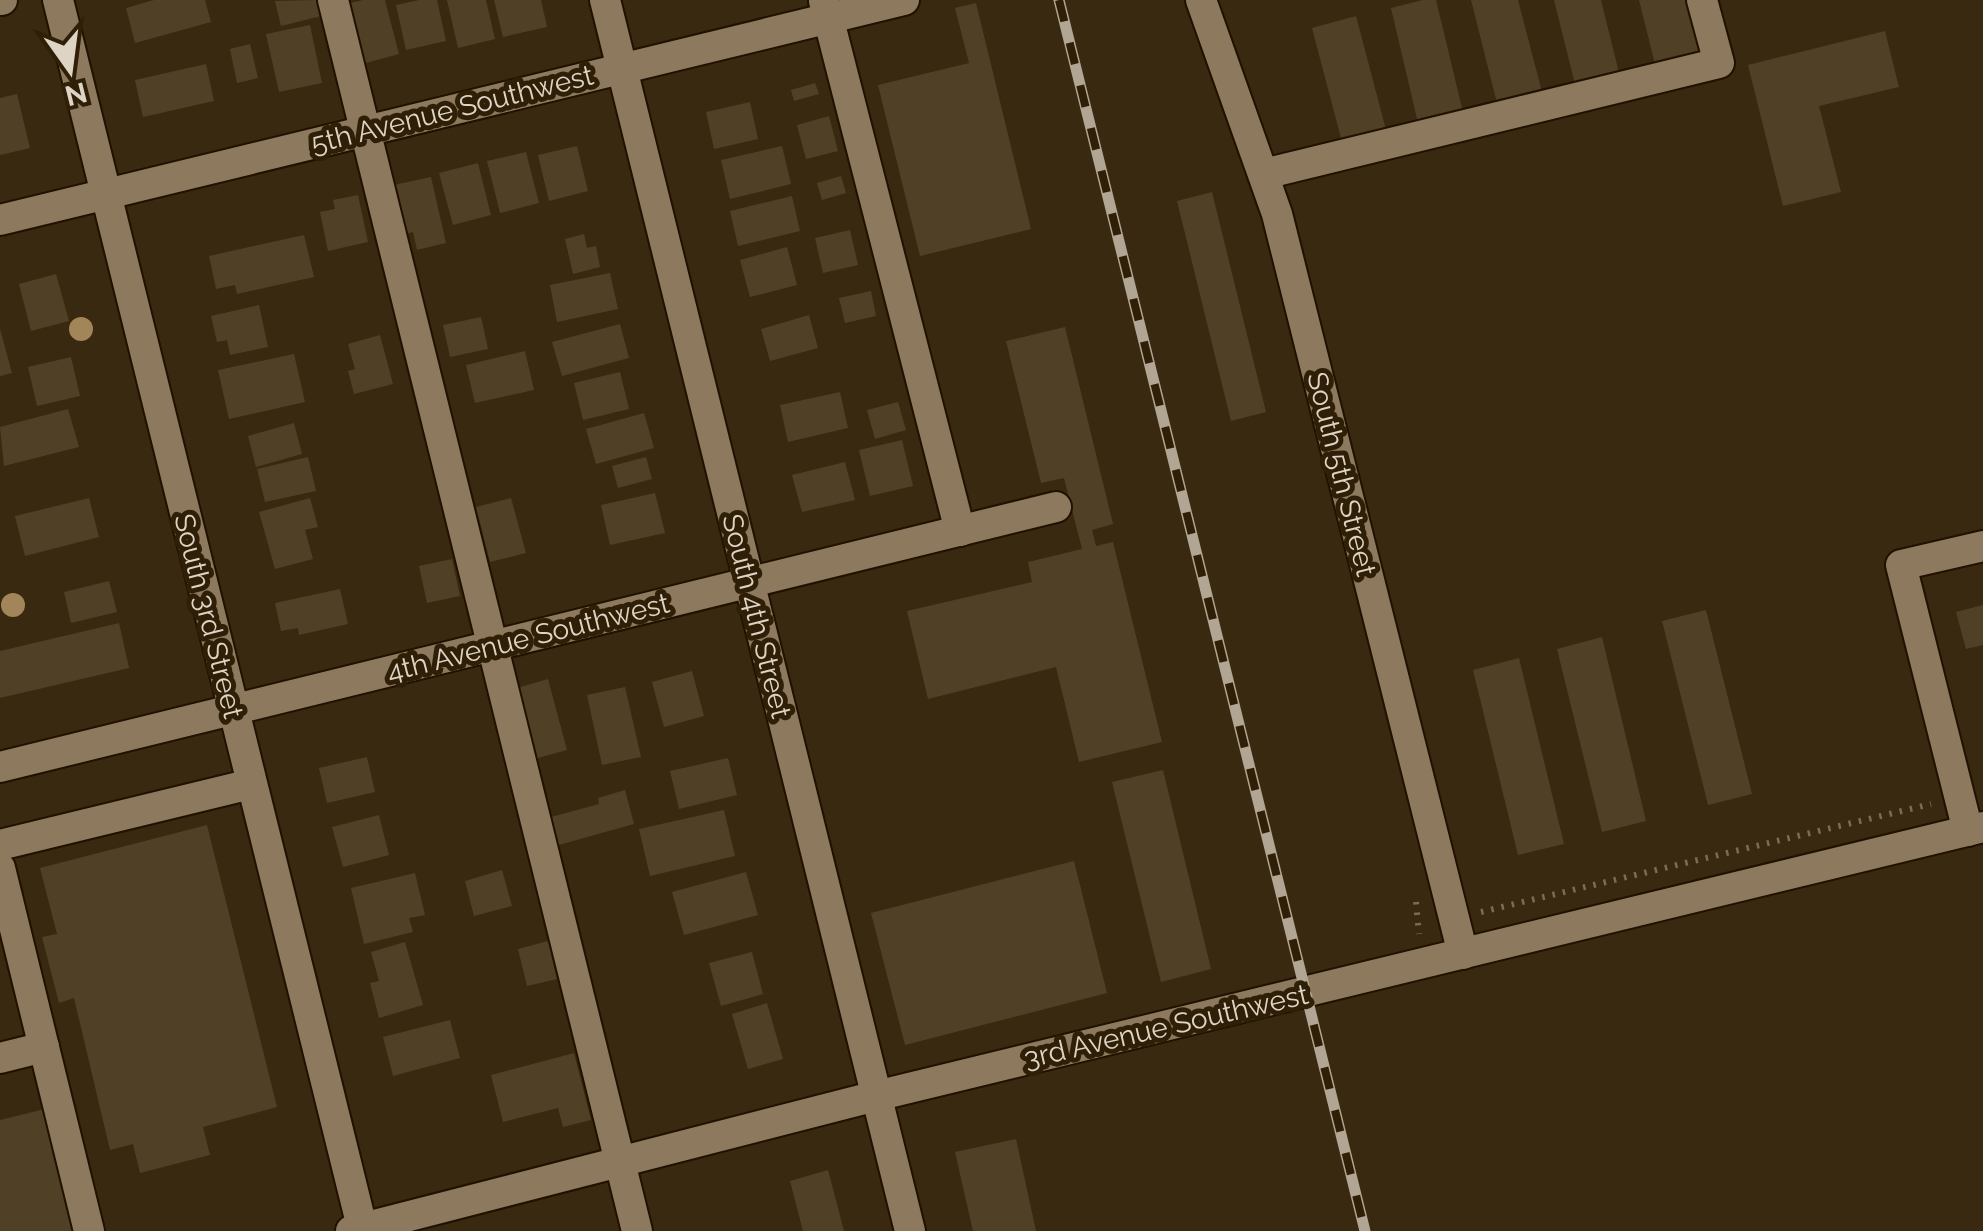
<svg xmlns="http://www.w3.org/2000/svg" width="1983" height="1231" viewBox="0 0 1983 1231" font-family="Raleway,sans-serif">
  <rect width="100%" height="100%" fill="#392910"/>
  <!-- building -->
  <g fill="#504026">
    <polygon points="154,0 205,0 211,22 135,43 126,8"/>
    <polygon points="318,0 321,16 281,26 275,1"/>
    <polygon points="363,0 385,0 399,54 362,64 346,4"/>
    <polygon points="419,0 437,0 446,41 406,50 396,5"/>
    <polygon points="447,0 486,0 495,39 458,48"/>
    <polygon points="494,0 541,0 547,27 503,37"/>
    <polygon points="1423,0 1436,0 1463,112 1418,123 1391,8"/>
    <polygon points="1471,0 1518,0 1542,92 1497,103"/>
    <polygon points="1554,0 1601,0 1619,73 1575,84"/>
    <polygon points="1639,0 1686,0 1700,53 1655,64"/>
    <polygon points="976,3 1031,229 920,256 878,85 969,63 955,8"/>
    <polygon points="1356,16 1386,130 1342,142 1312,28"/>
    <polygon points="310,25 322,83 279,92 266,34"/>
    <polygon points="1885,31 1899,87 1819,106 1841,192 1783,206 1748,65"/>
    <polygon points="250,44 258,78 237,83 230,49"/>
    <polygon points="206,64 214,101 143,117 135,80"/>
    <polygon points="815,83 819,94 794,101 791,90"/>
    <polygon points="17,94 30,148 0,155 0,98"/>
    <polygon points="750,102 758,139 714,149 706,112"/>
    <polygon points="829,116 838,151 806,159 797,125"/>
    <polygon points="577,146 588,191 549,201 538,155"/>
    <polygon points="782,146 791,184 730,199 721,160"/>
    <polygon points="526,152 539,203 500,213 487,161"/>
    <polygon points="478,163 491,215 453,225 439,173"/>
    <polygon points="841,176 846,193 822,200 817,183"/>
    <polygon points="431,177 446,243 417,250 413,232 406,234 394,185"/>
    <polygon points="1212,192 1266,412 1231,421 1177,201"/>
    <polygon points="358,195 368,242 328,251 320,212 335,209 333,200"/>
    <polygon points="792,196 800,231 738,246 730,211"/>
    <polygon points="850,230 858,265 823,273 815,238"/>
    <polygon points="584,234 587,248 596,246 600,267 573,274 565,239"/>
    <polygon points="304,235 314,277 237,294 235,285 216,289 209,256"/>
    <polygon points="787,247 797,285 750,297 740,260"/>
    <polygon points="610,273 618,309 557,322 550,285"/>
    <polygon points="56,274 69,321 31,331 19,284"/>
    <polygon points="871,291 876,316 845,323 839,298"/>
    <polygon points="259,305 268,347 230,355 227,340 217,342 211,316"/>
    <polygon points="809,315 818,348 770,361 761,329"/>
    <polygon points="481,317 488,349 450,357 443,325"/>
    <polygon points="620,324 629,358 562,376 552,342"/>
    <polygon points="1065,327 1113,524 1092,530 1096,546 1113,542 1162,742 1079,762 1056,667 928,699 907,611 1032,582 1028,562 1082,549 1064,478 1041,483 1006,341"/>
    <polygon points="0,329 12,373 0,376"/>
    <polygon points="380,335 393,384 354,394 348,371 355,369 348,344"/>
    <polygon points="525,351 534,390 475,403 466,365"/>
    <polygon points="294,354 305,402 229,419 218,370"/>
    <polygon points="71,357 80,396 37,406 28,367"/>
    <polygon points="620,372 629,409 583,420 574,383"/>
    <polygon points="840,392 848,428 788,442 780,405"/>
    <polygon points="898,402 906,430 875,439 867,410"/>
    <polygon points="68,409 79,447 4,466 0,427"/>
    <polygon points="644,413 654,448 596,464 586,429"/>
    <polygon points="294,423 302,454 256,467 248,436"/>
    <polygon points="902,440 913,486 870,496 859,450"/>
    <polygon points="308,457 316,491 265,502 257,469"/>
    <polygon points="646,457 652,479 618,488 612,466"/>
    <polygon points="845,462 855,500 802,512 792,475"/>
    <polygon points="655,493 665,533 610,545 601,505"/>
    <polygon points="89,498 99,537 25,556 15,516"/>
    <polygon points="310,498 318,527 305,530 313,559 275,569 259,512"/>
    <polygon points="511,498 526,553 490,562 476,507"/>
    <polygon points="452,559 460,596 427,603 419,566"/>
    <polygon points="109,581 117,612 71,623 64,592"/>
    <polygon points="340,589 348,624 299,635 298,628 281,631 275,603"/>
    <polygon points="1983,605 1983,645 1966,649 1956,612"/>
    <polygon points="1706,610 1752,794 1708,805 1662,621"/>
    <polygon points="119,623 129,668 0,698 0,651"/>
    <polygon points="1602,637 1646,821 1602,832 1557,649"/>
    <polygon points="1519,658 1564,844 1518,855 1473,670"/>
    <polygon points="692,671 704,716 664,727 652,682"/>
    <polygon points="548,679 567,750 527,761 507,691"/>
    <polygon points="625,687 641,757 602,765 587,695"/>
    <polygon points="367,757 375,792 327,803 319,768"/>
    <polygon points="728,758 737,795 679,809 670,771"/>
    <polygon points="1163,770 1211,969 1161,982 1112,782"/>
    <polygon points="625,790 634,824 548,848 540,820 599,804 598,798"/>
    <polygon points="724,810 735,856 650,876 639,829"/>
    <polygon points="379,815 389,855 343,867 332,827"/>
    <polygon points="207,825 277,1107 203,1127 210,1155 140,1173 133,1144 110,1150 74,998 59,1003 42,937 57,934 40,868"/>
    <polygon points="1074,861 1107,993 905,1045 871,913"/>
    <polygon points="502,870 512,906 474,916 465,881"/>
    <polygon points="746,872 758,915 684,935 672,892"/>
    <polygon points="415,873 425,915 409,918 413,932 364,944 351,888"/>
    <polygon points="548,941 557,979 527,986 518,949"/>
    <polygon points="405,942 423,1005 379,1018 370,983 379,981 371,952"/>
    <polygon points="752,952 763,994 721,1006 709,963"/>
    <polygon points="767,1003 783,1059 748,1069 732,1014"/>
    <polygon points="450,1020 460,1058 393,1076 383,1037"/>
    <polygon points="574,1053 591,1120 563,1127 558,1108 503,1122 491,1075"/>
    <polygon points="45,1109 74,1231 0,1231 0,1120"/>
    <polygon points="1016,1139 1036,1231 973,1231 955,1152"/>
    <polygon points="828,1170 844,1231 803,1231 790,1181"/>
  </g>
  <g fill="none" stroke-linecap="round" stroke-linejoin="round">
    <!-- minor casing -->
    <g stroke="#201100" stroke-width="34">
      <g id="minor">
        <polyline points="0,0 2,0"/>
        <polyline points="58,0 363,1231"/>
        <polyline points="333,0 637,1231"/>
        <polyline points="605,0 910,1231"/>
        <polyline points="1201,0 1277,214 1463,954"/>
        <polyline points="824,1 960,531"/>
        <polyline points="1264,174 1719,63 1702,0"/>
        <polyline points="0,220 904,0"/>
        <polyline points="0,767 1056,507"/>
        <polyline points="1968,831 1901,565 1983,546"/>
        <polyline points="0,845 251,784"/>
        <polyline points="0,868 89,1231"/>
        <polyline points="0,1058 44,1047"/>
        <polyline points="351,1231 876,1096 1983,827"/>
      </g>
    </g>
    <!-- path -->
    <g stroke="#7a6c57" stroke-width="6" stroke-dasharray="2.5 8" stroke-linecap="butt">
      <polyline points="1416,902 1419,934"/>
      <polyline points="1481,912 1931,804"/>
    </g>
    <!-- minor -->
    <use href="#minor" stroke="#8c795e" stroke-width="30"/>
    <!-- rail casing -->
    <g stroke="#b1a593" stroke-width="11">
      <polyline id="rail" points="1059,0 1365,1231"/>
    </g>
    <!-- rail -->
    <use href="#rail" stroke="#2f1f06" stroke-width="8" stroke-dasharray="22" stroke-linecap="butt"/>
  </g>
  <!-- trees -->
  <g fill="#a28559">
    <circle cx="81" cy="329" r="12"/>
    <circle cx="13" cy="605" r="12"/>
  </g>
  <g text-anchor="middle" stroke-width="10" stroke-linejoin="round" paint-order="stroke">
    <!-- street labels -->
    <g font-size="28" fill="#ded4c5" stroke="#2f1f06">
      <text transform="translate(452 109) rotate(-14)" y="10">5th Avenue Southwest</text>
      <text transform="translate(1342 474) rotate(76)" y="10">South 5th Street</text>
      <text transform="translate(209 616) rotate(76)" y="10">South 3rd Street</text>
      <text transform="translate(757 616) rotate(76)" y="10">South 4th Street</text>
      <text transform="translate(528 637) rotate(-14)" y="10">4th Avenue Southwest</text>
      <text transform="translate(1166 1026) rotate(-13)" y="10">3rd Avenue Southwest</text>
    </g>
  </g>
  <!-- north arrow -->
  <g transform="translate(70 70) rotate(166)" stroke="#2f1f06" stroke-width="8" paint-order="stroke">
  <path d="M0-8L18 38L0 25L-18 38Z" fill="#ded4c5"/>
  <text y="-15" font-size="28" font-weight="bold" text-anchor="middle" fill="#ded4c5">N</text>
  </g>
</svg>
